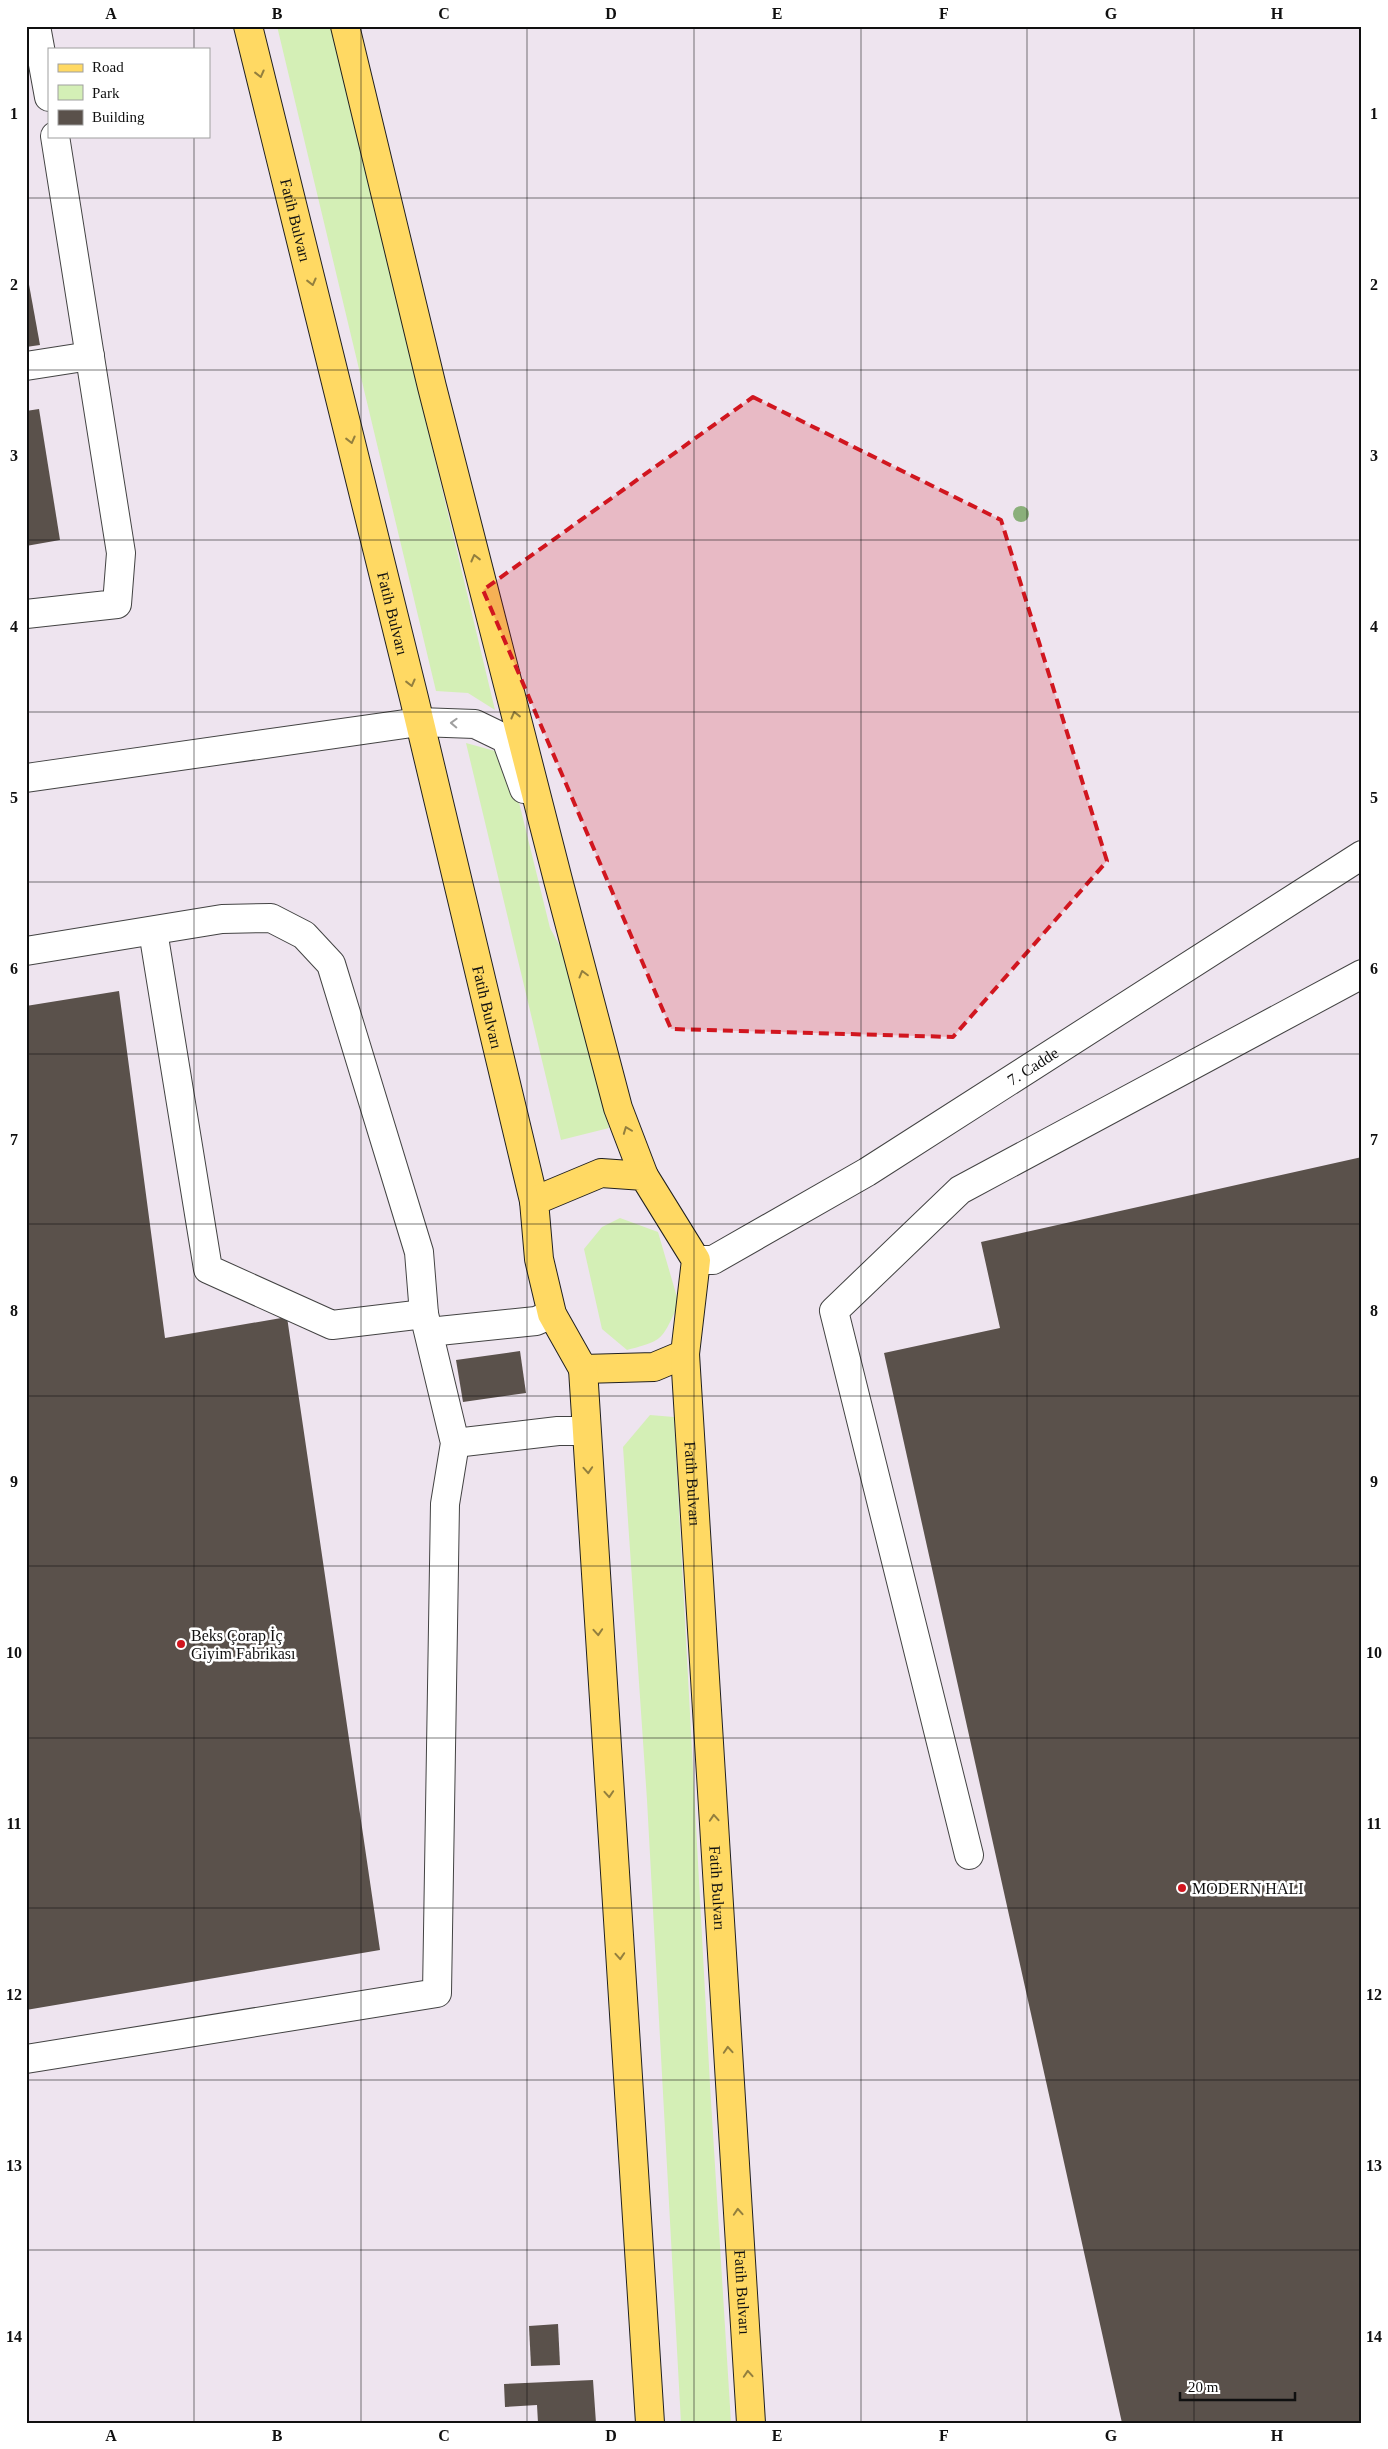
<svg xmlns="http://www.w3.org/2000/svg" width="1388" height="2449" viewBox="0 0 1388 2449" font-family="'Times New Roman',serif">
  <rect width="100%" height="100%" fill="#fffdf3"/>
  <!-- industrial -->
  <path fill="#eee4ef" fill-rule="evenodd" d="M26 26H1362V2423H26ZM49 49H209V136H49Z"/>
  <!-- green -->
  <g fill="#d4efb6">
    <polygon points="277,26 331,26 495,710 468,693 436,691"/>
    <polygon points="466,743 495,751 511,770 550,928 568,961 609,1128 561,1140"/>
    <path d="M620 1218 658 1232 679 1304C661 1339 666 1340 627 1350L602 1329 584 1249 602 1227Z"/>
    <polygon points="650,1415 674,1417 710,2085 731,2423 681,2423 647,1800 623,1447"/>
  </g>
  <!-- building -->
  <g fill="#5a514b">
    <polygon points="26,268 40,345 26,347"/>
    <polygon points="39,409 60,540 26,546 26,411"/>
    <polygon points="119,991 165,1338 287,1317 380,1950 26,2010 26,1006"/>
    <polygon points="1362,1157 1362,2423 1122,2423 884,1353 1000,1328 981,1242"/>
    <polygon points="520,1351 526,1393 463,1402 456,1360"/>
    <polygon points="558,2324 560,2365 531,2366 529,2326"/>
    <polygon points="593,2380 596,2423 538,2423 537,2405 505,2407 504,2384"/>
  </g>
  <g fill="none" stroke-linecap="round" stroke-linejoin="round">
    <!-- minor casing -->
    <g stroke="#434343" stroke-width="30">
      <g id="minor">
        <polyline points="36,26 49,97"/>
        <polyline points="26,366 90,356"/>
        <polyline points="26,614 117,604 121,553 55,136"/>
        <polyline points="26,778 419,722 475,724 506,739 524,789"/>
        <polyline points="153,931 208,1269 332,1325 424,1314"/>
        <polyline points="26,951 222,919 271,918 304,935 331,964 419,1252 424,1314 455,1443 445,1504 437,1993 26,2059"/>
        <path id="s1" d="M696 1260H713L867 1172 1362 855"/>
        <polyline points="429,1332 536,1321 552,1314"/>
        <polyline points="455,1443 558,1431 585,1431"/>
        <polyline points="969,1855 834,1311 960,1190 1362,974"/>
      </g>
    </g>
    <!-- major casing -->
    <g stroke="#212121" stroke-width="30">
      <g id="major">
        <path id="s2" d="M248 26 414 698 534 1201"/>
        <polyline points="345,26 432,387 558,880 618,1108 644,1176"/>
        <polygon points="601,1173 644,1176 696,1260 685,1354 654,1367 583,1369 552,1314 539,1259 534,1201"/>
        <path id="s3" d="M685 1354 751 2423"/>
        <polyline points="583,1369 650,2423"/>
      </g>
    </g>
    <!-- minor -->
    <use href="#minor" stroke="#fff" stroke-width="28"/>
    <!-- major -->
    <use href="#major" stroke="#ffd963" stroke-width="28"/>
  </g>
  <!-- trees -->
  <circle fill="#8aaf7a" cx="1021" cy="514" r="8"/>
  <!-- one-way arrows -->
  <defs><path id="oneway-chevron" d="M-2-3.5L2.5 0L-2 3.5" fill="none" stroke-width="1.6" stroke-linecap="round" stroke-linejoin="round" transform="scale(1.25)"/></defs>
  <g stroke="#937f3e">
    <use href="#oneway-chevron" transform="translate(260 74) rotate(76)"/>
    <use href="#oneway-chevron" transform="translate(312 282) rotate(76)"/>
    <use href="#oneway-chevron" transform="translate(351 440) rotate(76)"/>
    <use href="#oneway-chevron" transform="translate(475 558) rotate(-104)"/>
    <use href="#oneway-chevron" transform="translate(411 683) rotate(76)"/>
    <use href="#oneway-chevron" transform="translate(515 715) rotate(-104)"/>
    <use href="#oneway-chevron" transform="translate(583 974) rotate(-105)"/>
    <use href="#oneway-chevron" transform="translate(627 1130) rotate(-111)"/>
    <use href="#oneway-chevron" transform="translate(588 1470) rotate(86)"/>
    <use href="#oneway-chevron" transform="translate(598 1632) rotate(86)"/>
    <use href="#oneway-chevron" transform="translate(609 1794) rotate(86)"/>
    <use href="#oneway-chevron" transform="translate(714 1818) rotate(-94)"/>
    <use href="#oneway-chevron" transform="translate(620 1956) rotate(86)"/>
    <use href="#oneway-chevron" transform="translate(728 2050) rotate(-94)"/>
    <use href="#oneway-chevron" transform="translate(738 2212) rotate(-94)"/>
    <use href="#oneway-chevron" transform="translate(748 2374) rotate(-94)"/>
  </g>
  <use stroke="#9f9f9f" href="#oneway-chevron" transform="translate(454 723) rotate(-178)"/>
  <!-- marked area -->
  <path fill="#d1161f" fill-opacity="0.2" stroke="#d1161f" stroke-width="4" stroke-dasharray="10 6" stroke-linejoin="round" d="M753 397 1001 520 1107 861 953 1037 671 1029 483 590Z"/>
  <!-- grid -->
  <path fill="none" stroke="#101010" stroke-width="1" stroke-opacity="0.55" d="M194 26V49M361 26V2423M527 26V2423M694 26V2423M861 26V2423M1027 26V2423M1194 26V2423M194 136V2423M26 198H1362M26 370H1362M26 540H1362M26 712H1362M26 882H1362M26 1054H1362M26 1224H1362M26 1396H1362M26 1566H1362M26 1738H1362M26 1908H1362M26 2080H1362M26 2250H1362"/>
  <!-- markers -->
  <g fill="#d1161f" stroke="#fff" stroke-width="2">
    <circle cx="181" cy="1644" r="5"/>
    <circle cx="1182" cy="1888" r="5"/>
  </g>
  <g text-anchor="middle" stroke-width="5" stroke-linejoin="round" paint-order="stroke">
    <!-- street labels -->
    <g font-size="16" fill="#101010" stroke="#fff">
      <text dy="6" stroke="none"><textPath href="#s2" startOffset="200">Fatih Bulvarı</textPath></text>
      <text dy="6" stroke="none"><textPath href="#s2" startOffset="605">Fatih Bulvarı</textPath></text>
      <text dy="6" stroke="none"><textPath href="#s2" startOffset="1010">Fatih Bulvarı</textPath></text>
      <text dy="6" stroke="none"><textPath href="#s1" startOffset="391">7. Cadde</textPath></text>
      <text dy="6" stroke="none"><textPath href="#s3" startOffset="130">Fatih Bulvarı</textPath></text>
      <text dy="6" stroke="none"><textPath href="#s3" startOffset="535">Fatih Bulvarı</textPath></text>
      <text dy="6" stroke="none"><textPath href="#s3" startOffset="940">Fatih Bulvarı</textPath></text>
    </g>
    <!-- poi labels -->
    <g font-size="16" fill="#101010" stroke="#fff" text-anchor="start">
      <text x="191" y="1641">Beks Çorap İç<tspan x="191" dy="18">Giyim Fabrikası</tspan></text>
      <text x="1192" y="1894">MODERN HALI</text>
    </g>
  </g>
  <!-- border -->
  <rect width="1388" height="2449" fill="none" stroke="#ffffff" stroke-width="55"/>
  <!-- legend -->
  <rect x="48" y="48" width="162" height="90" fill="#ffffff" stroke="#9f9f9f"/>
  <rect x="58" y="64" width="25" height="8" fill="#ffd963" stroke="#9f9f9f"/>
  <text x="92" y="72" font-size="15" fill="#101010">Road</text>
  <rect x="58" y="85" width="25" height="15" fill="#d4efb6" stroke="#9f9f9f"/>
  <text x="92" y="98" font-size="15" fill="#101010">Park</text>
  <rect x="58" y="110" width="25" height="15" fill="#5a514b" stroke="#9f9f9f"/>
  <text x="92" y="122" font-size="15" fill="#101010">Building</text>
  <!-- scale -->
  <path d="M1180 2392v8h115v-8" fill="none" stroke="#101010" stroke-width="2.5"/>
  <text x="1188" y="2392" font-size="15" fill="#101010" stroke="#ffffff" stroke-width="4" paint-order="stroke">20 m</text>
  <rect x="28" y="28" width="1332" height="2394" fill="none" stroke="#101010" stroke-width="2"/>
  <g font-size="16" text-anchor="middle" font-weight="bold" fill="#101010">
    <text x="111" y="19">A</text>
    <text x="277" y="19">B</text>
    <text x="444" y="19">C</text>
    <text x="611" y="19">D</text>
    <text x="777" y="19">E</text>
    <text x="944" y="19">F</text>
    <text x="1111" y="19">G</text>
    <text x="1277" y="19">H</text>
    <text x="14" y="119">1</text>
    <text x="1374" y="119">1</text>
    <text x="14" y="290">2</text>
    <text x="1374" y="290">2</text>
    <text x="14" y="461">3</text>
    <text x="1374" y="461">3</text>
    <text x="14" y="632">4</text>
    <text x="1374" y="632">4</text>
    <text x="14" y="803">5</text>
    <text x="1374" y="803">5</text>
    <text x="14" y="974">6</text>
    <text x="1374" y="974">6</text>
    <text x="14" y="1145">7</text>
    <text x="1374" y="1145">7</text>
    <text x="14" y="1316">8</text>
    <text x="1374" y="1316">8</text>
    <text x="14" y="1487">9</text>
    <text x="1374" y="1487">9</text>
    <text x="14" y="1658">10</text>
    <text x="1374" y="1658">10</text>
    <text x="14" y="1829">11</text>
    <text x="1374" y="1829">11</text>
    <text x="14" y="2000">12</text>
    <text x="1374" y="2000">12</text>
    <text x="14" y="2171">13</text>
    <text x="1374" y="2171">13</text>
    <text x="14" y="2342">14</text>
    <text x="1374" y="2342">14</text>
    <text x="111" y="2441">A</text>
    <text x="277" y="2441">B</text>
    <text x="444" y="2441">C</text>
    <text x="611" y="2441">D</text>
    <text x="777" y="2441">E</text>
    <text x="944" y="2441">F</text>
    <text x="1111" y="2441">G</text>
    <text x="1277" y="2441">H</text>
  </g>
</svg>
